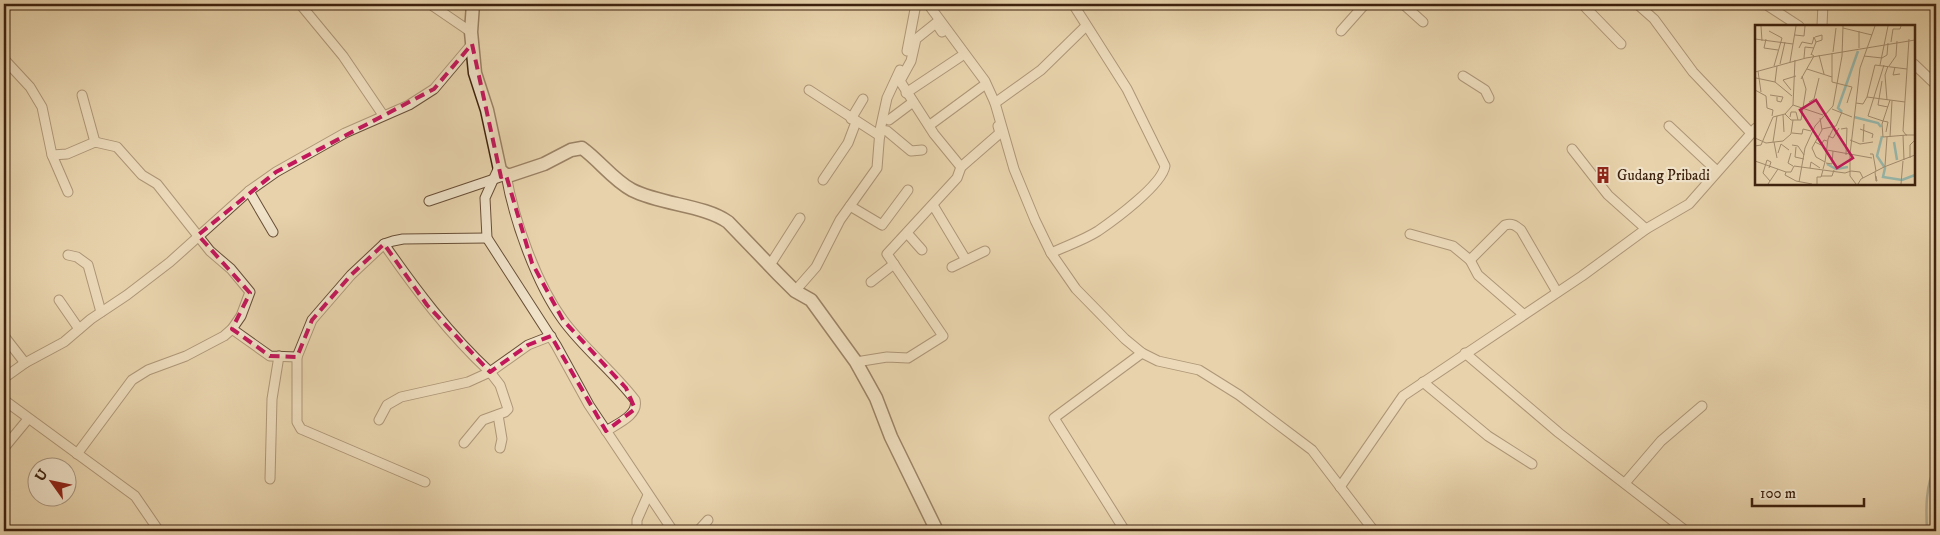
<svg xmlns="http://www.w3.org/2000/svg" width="1940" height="535" viewBox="0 0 1940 535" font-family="'IM FELL DW Pica',serif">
  <rect width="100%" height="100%" fill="#e7d2ac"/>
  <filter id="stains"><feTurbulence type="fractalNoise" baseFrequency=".004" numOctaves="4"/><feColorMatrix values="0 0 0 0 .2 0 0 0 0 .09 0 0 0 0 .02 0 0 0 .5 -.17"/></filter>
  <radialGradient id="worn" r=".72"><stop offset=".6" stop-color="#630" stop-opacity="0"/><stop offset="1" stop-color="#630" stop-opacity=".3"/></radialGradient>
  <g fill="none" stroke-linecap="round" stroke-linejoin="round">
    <!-- stream -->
    <path stroke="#737b6c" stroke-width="2.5" d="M1927 531C1926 510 1925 485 1936 466"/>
    <!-- street casing -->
    <g stroke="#684e36" stroke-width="11">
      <g id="street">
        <polyline points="300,4 343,56 383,115"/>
        <polyline points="430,4 471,32"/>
        <polyline points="928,4 985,81 995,103 1014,169 1035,220 1051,253 1076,289 1125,339 1142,353 1158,361 1199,370 1239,395 1312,450 1374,531"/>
        <polyline points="1403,4 1423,22"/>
        <polyline points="1637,4 1654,19 1693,72 1751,133"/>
        <polyline points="1765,4 1799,26"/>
        <polyline points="1586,8 1621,44"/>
        <polyline points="1822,26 1823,4"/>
        <polyline points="1341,31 1365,4"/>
        <polyline points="942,32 936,23 916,39 911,61 900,81 934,134 961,167"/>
        <polyline points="907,51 916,4"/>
        <polyline points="4,59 30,87 42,107 52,155 67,154 95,142 117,147 142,175 157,184 210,251 231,269 250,292 241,316 232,329 224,336 186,356 148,370 132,380 77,454"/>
        <polyline points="1914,64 1936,85"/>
        <polyline points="1463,76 1485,90 1489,98"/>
        <polyline points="809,90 880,136"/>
        <polyline points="906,93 960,57"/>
        <polyline points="82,95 95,142"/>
        <polyline points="995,103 1041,70 1086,26"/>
        <polyline points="851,119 863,99"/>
        <polyline points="889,120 913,102"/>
        <polyline points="930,125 983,86"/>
        <polyline points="1669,126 1717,171"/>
        <polyline points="880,130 887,131 911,151 922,150"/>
        <polyline points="1572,149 1608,195 1646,229"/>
        <polyline points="52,155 68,192"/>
        <polyline points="499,167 485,198 487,238 556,345 589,405 673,531"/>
        <polyline points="823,180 848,143 856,122"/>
        <polyline points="249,191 273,232"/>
        <path d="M429 201 506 175C514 220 536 283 563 320 584 349 613 371 635 400 639 415 617 424 606 431"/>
        <polyline points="933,205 966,260"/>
        <polyline points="850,206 882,225 908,190"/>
        <polyline points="907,233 922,250"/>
        <polyline points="1410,234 1453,246 1470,260 1478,275 1523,314"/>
        <path d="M384 244C416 290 449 334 490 372L528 345 551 336"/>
        <path d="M1051 253C1066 246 1084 240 1098 231 1114 220 1162 185 1165 166L1127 89 1073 4"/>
        <polyline points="68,255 77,257 88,265 101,312"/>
        <path d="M1470 260 1505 225C1512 223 1515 225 1521 230L1557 292"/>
        <polyline points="770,265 800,218"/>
        <polyline points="952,267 985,251"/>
        <polyline points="871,282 894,264"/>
        <polyline points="795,291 816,267 840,220 877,168 880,130 887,98 900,70"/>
        <polyline points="59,300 79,329"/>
        <polyline points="232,329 270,356 297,357"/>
        <polyline points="4,336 25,363"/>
        <polyline points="1465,353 1559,433 1686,531"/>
        <polyline points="856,362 887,357 908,358 943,336 887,254 957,178 961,167 1000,133 998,126"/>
        <polyline points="4,378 25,363 64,342 91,319 127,295 170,262 249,191 276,172 345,133 409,105 434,89 472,44"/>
        <polyline points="1423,382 1488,436 1532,464"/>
        <polyline points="4,400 135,496 159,531"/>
        <polyline points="498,415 502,439 500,448"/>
        <polyline points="379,420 387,405 401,397 468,382 490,372 500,385 508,409 505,412 483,420 464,443"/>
        <polyline points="4,448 28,419"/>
        <polyline points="270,479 272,399 279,356"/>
        <polyline points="425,482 301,429 297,422 297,357 312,320 351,275 384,244 393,241 403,239 487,238"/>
        <polyline points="1625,483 1661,441 1702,406"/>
        <polyline points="1340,487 1403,396 1582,276 1646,229 1689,204 1756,128"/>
        <polyline points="637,531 637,520 648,495"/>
        <polyline points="698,531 708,520"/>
        <polyline points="1125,531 1054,418 1142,353"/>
      </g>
    </g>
    <!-- secondary casing -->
    <g stroke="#3e220e" stroke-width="15">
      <path id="secondary" d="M473 4 471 32 475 73 487 110 500 170 506 175H511L544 164 571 150 582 148C600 161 613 180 632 190 662 205 704 205 728 222L778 274 795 291 811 300 856 362 876 398 891 437 937 531"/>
    </g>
    <!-- street -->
    <use href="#street" stroke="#efe2c9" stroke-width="9"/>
    <!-- secondary -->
    <use href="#secondary" stroke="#efe2c9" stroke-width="12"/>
  </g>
  <!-- marked area -->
  <path d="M0 0H1940V535H0ZM472 44 501 177 506 175 532 263 563 320 626 388 635 409 606 431 551 336 528 345 490 372 427 305 384 244 351 275 312 320 297 357 270 356 232 329 250 293 198 235 276 172 434 89Z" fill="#e7d2ac" fill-opacity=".55" fill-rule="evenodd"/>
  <path fill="none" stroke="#c2185b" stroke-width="4" stroke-dasharray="10 6" stroke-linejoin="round" d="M472 44 501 177 506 175 532 263 563 320 626 388 635 409 606 431 551 336 528 345 490 372 427 305 384 244 351 275 312 320 297 357 270 356 232 329 250 293 198 235 276 172 434 89Z"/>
  <!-- icons -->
  <defs>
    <g id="building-bare" transform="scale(1.35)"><path d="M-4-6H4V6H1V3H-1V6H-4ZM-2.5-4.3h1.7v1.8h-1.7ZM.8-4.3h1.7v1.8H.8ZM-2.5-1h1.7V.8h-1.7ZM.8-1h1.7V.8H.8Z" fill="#8f2418" stroke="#efe2c9" stroke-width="2.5" paint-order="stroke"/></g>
  </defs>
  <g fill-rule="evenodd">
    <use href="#building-bare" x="1603" y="175"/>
  </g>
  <g text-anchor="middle" stroke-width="4.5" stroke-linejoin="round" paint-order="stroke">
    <!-- poi labels -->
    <g font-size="15" fill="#3e220e" stroke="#efe2c9" text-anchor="start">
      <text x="1617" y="180">Gudang Pribadi</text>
    </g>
  </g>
  <!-- overview -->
  <g transform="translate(1755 25)">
    <rect width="160" height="160" fill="#e7d2ac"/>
    <path fill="none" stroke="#97b7ab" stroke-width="2.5" d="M87 87 83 83 103 26M99 92 123 98 126 102M127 111 122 131 130 143 128 152 147 155 160 150M139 117 142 135M72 139 81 144 93 142"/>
    <path fill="none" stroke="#a38c6d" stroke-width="1" d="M6 1 7 16M88 3 117 10M14 6 27 13 19 41M104 6V23M40 10 49 11 50 1M60 12 67 10V15L61 17M0 14 38 19M11 14 9 23 23 25M154 14 148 106 151 110H160M136 17 138 4H145L146 1M44 23 47 17 57 19 59 12M78 27 81 3M77 28V57L97 62 92 78M56 30 61 17 59 12M64 30 69 49M109 31 127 33M49 33 50 22 59 23M127 33 132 30 133 18M35 37 41 1M25 39 30 17M125 40 133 1M134 41 141 31 142 16M140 42 138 50 145 49M52 44 77 52M3 46 6 67M0 47 51 33 160 15M1 53 20 57 37 71M46 54 59 31 56 29M127 56 123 80 133 82M20 57 22 41M0 65 11 71 12 83 18 85 17 91M36 65 28 55 41 51M15 70 28 72 26 77 22 76V72M112 72 108 79 101 78 105 43 120 1M132 75 130 50 133 41M135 75 127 99 128 112 152 110M54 77 59 74 64 53M150 77 112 72 120 40 152 44M38 80 68 90M77 84 97 92M30 89 36 95H46L51 64 47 51M28 90 29 107M35 92 36 87H41L43 95M65 93 67 105 57 123 61 132 70 137 68 144M128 96 113 91 129 40M128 96 133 97 131 107M67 104 81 101 87 87M86 104 92 103 91 130M105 104 118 109 117 113M37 108 47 109 48 104 56 106M148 110 149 135M73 111 78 113 84 103M135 112 137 76M0 113 11 118 28 116 36 109 38 95M95 115 105 119 118 117M18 117 22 91M19 117 22 133M60 117 66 120 69 115 72 116M108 117 109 99M37 120 43 121 49 130M0 121 6 120 18 92 30 89 38 80 40 35M41 122 40 132 49 134M72 125 117 133M23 128 26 119 34 125M36 128 33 138 38 141M115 129H118L121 146M155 133V120L160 115M0 136 31 147H36L39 141 90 148 96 146 105 147 108 153M70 137 73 114 79 102M71 138 77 139 78 126M130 141 132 112M14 143 16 137 12 135 8 148 15 156M55 143 56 137 65 143M31 147 30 150 41 156 57 159M120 147 121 156H122L121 151M66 151H77L79 145M44 157 50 123 60 101 78 81 87 31 88 1M13 159 23 144M62 159V152H66L68 145M101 159 95 151V129L101 78M103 159 106 154 129 142 160 130M146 159 148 136"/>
    <path fill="#c2185b" fill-opacity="0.15" stroke="#c2185b" stroke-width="2.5" d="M61 75 98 133 82 143 45 85Z"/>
    <rect width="160" height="160" fill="none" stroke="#3e220e" stroke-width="2.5"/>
  </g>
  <!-- margin -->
  <rect width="1940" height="535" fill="none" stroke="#e7d2ac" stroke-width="20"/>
  <rect x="5" y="5" width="1930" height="525" fill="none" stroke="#3e220e" stroke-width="2.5"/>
  <rect x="10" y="10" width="1920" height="515" fill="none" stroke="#3e220e"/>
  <!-- north arrow -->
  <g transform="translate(52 482) rotate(303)"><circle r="24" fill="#efe2c9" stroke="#a8957e"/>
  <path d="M0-4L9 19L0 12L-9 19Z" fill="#8f2418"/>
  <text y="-8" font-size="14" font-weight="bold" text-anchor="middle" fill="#3e220e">U</text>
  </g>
  <!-- scale -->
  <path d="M1752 498v8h112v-8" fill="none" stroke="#3e220e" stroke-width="2.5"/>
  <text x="1760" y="498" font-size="15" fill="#3e220e" stroke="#efe2c9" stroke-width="4" paint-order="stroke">100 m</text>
  <rect width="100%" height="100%" filter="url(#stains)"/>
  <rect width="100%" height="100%" fill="url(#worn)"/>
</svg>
